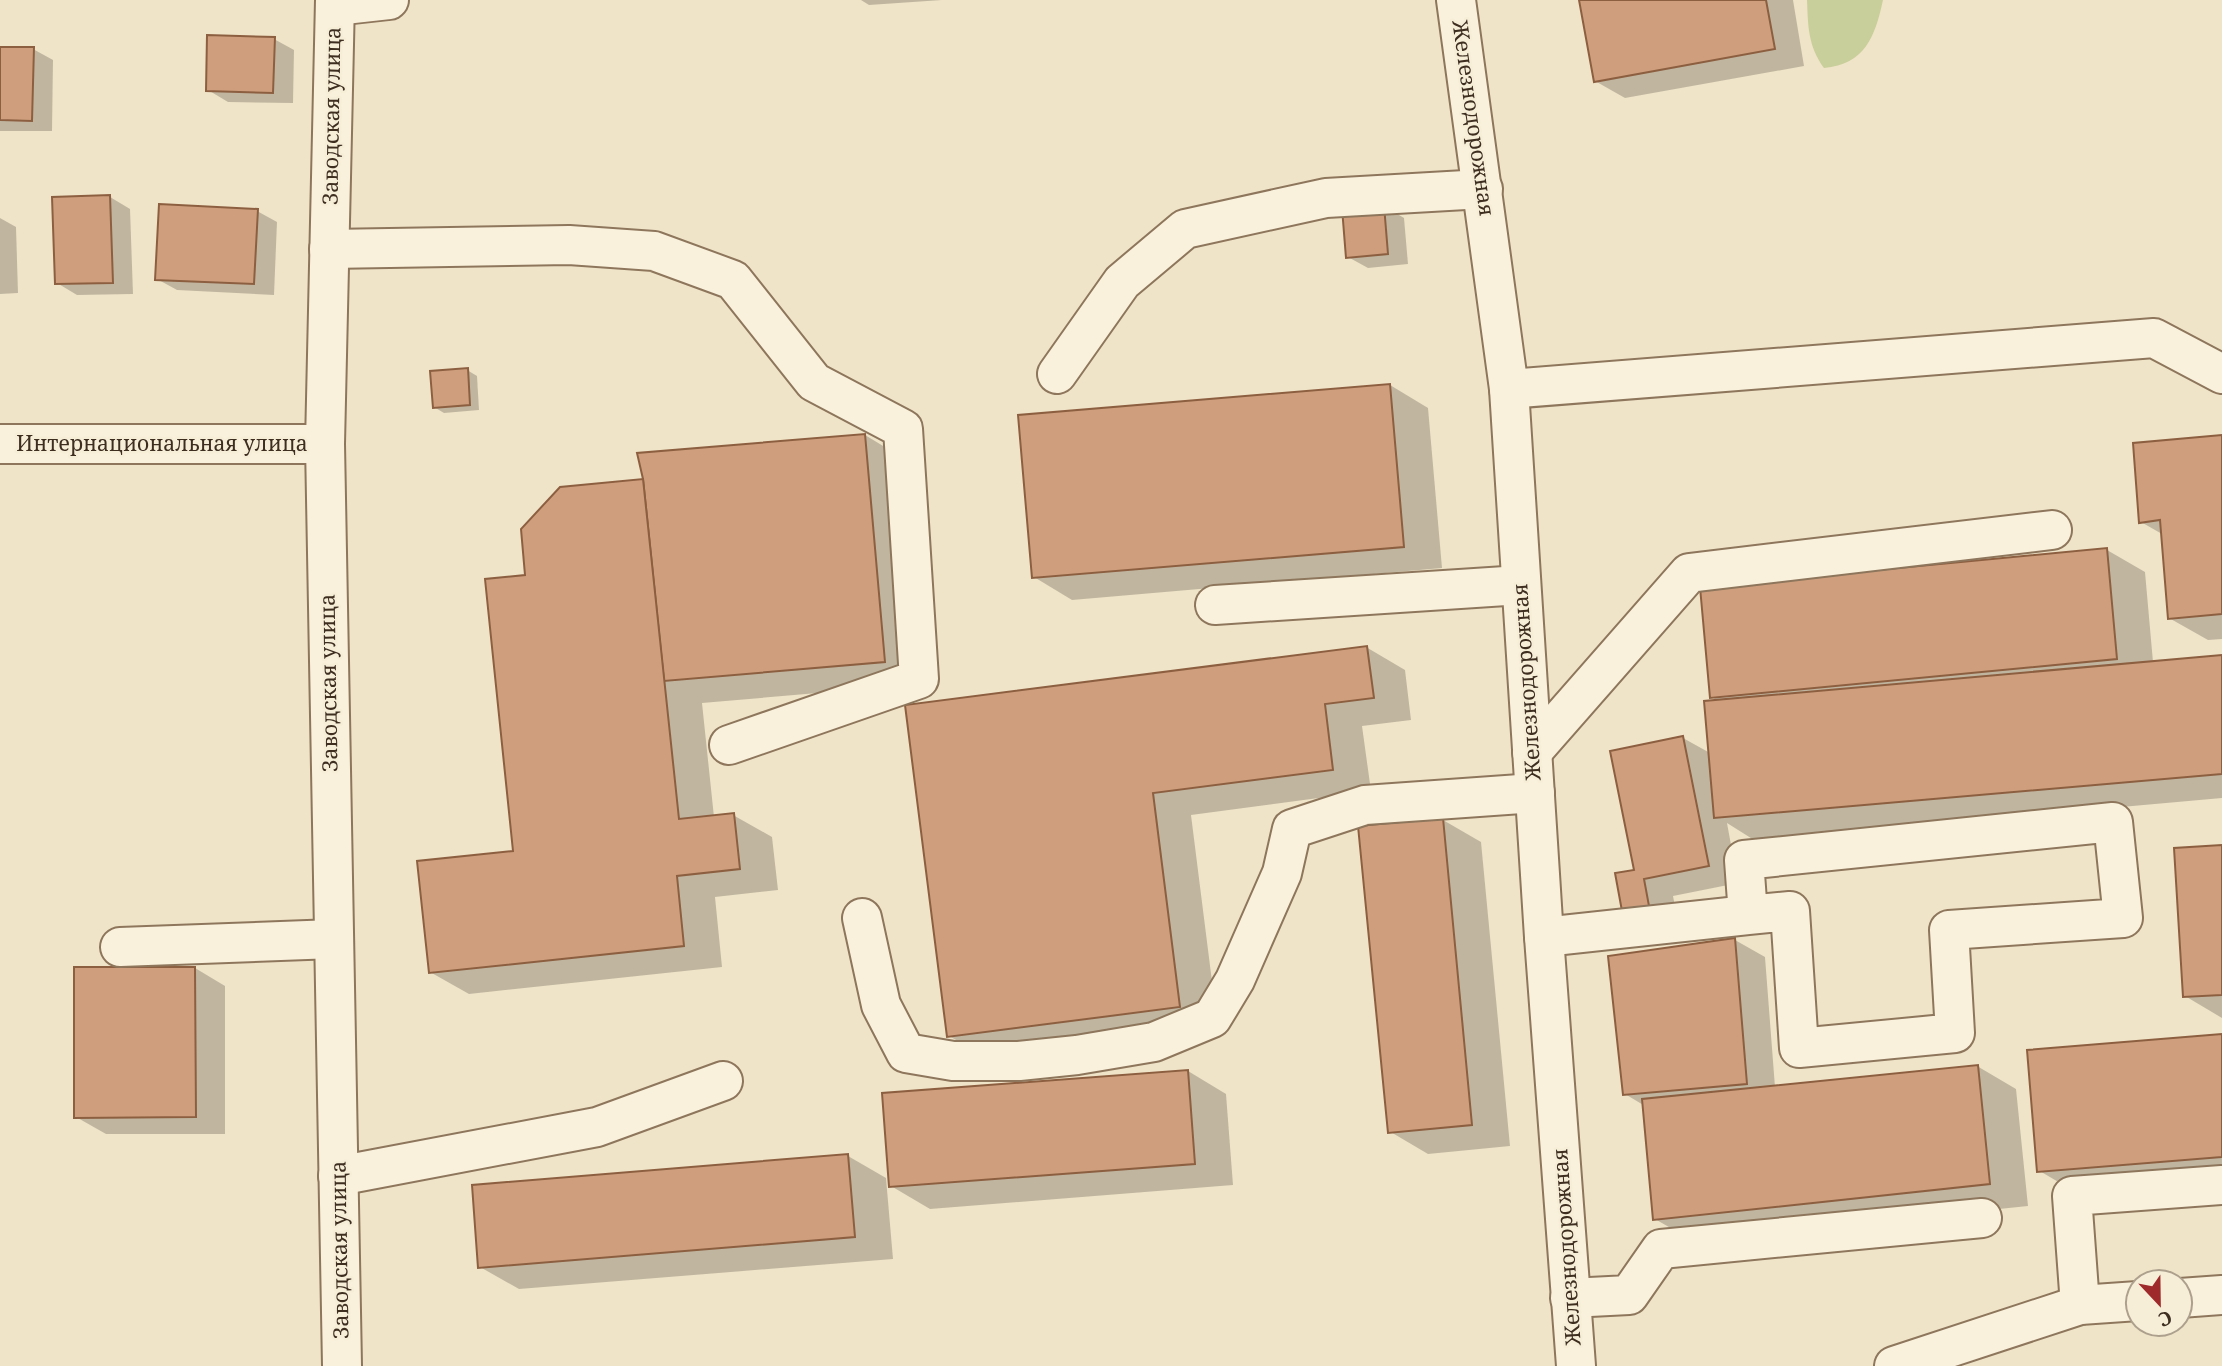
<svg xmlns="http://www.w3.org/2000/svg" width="2222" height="1366" viewBox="0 0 2222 1366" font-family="'Noto Serif',serif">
  <rect width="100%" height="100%" fill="#f0e4c8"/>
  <!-- green -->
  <path fill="#c9cf9b" d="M1807 0H1883C1875 37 1865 64 1824 68 1808 46 1808 26 1807 0Z"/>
  <!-- shadow -->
  <g fill="#0003">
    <polygon points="861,0 942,0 869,5"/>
    <polygon points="1581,0 1793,0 1804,66 1625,98 1595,81"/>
    <polygon points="274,39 294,50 293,103 228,102 208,90"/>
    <polygon points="0,48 33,49 53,60 52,131 0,131"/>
    <polygon points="110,197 130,209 133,294 77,295 57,283"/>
    <polygon points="1384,206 1404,218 1408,264 1368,268 1348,257"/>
    <polygon points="257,211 277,222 274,295 177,290 157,279"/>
    <polygon points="0,218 16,227 18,293 0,294"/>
    <polygon points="467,370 477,376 479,410 444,413 434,407"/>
    <polygon points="1390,385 1428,408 1442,568 1072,600 1034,577"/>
    <polygon points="865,435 903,458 923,684 702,703 714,817 733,815 772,837 778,890 715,897 722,967 469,994 430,972 515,853 527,576 645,480"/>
    <polygon points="2222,437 2222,639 2208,640 2169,618 2162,534 2141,522"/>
    <polygon points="2107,550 2145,572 2153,662 2222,656 2222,798 1754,840 1727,823 1738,883 1673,896 1678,922 1624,910 1683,738 1710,753 1718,701 1712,697"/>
    <polygon points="1366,647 1405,670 1411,720 1362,726 1371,791 1191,815 1218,1029 988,1058 949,1036 907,707"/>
    <polygon points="1443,820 1481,842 1510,1146 1428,1154 1389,1131"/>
    <polygon points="2222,847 2222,1018 2185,996"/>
    <polygon points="1735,940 1765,957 1775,1087 1977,1066 2016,1089 2028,1206 1693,1241 1655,1219 1645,1106 1625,1094"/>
    <polygon points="195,968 225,986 225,1134 106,1134 76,1117"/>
    <polygon points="2222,1036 2222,1181 2077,1193 2038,1170"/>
    <polygon points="1188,1071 1226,1094 1233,1185 930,1209 891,1186"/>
    <polygon points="848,1156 886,1178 893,1259 519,1289 480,1267"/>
  </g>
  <!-- building -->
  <g fill="#cf9f7d" stroke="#8d5f41" stroke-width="2">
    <polygon points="1579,0 1766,0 1775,49 1594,82"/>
    <polygon points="207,35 275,37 273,93 206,91"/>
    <polygon points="0,47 34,47 32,121 0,120"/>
    <polygon points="110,195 113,283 55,284 52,197"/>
    <polygon points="159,204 258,209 254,284 155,280"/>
    <polygon points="1384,205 1388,254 1346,258 1342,208"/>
    <polygon points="468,368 470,405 433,408 430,371"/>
    <polygon points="1390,384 1404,547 1032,578 1018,415"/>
    <polygon points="865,434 885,662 664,681 643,479 637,453"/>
    <polygon points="2222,435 2222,614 2168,619 2160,520 2139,523 2133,443"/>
    <polygon points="643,479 679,819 734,813 740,869 677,876 684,946 429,973 417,861 513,851 485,579 525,575 521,529 560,487"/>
    <polygon points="2107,548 2117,659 1710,698 1700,587"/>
    <polygon points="1367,646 1374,698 1325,704 1333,770 1153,793 1180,1007 947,1037 905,705"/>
    <polygon points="2222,655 2222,774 1714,818 1704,701"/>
    <polygon points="1683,736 1709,866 1644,879 1649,906 1622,911 1615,873 1634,870 1610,751"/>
    <polygon points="1443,818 1472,1125 1388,1133 1358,826"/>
    <polygon points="2222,845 2222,995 2183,997 2174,848"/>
    <polygon points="1735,938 1747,1084 1623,1095 1608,956"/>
    <polygon points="74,967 195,967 196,1117 74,1118"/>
    <polygon points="2222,1034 2222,1157 2037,1172 2027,1050"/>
    <polygon points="1978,1065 1990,1184 1653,1220 1642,1099"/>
    <polygon points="1188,1070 1195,1164 889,1187 882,1093"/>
    <polygon points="848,1154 855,1237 478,1268 472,1185"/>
  </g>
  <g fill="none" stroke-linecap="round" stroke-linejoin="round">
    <!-- minor casing -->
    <g stroke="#8d765c" stroke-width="42">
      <g id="minor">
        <polyline points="335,0 325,444 342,1366"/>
        <polyline points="1456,0 1509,389 1544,937 1576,1366"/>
        <polyline points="335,6 389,0"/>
        <polyline points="329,249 569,245 654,251 733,280 814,382 903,429 919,679 729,745"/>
        <polyline points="1057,374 1122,282 1185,229 1326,198 1483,189"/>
        <polyline points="1509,389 2154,338 2222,374"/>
        <polyline points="0,444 325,444"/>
        <polyline points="1215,605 1521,585"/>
        <polyline points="1532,752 1689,573 2052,530"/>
        <polyline points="862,918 881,1005 906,1053 953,1061 1019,1061 1077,1055 1154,1042 1212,1018 1235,980 1282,873 1292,829 1365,805 1535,793"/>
        <polyline points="1544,937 1748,915 1744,860 2113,822 2123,918 1949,930 1955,1033 1799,1048 1790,911 1748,915"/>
        <polyline points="120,947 334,939"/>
        <polyline points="338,1176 597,1127 723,1081"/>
        <polyline points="1570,1298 1629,1295 1661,1249 1982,1218"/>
        <polyline points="2180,1298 2222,1295"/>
        <polyline points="2080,1305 2072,1196 2222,1185"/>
        <polyline points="1894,1366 2080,1305 2138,1301"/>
      </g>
    </g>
    <!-- minor -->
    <use href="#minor" stroke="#faf1dc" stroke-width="38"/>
  </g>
  <g text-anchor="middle" stroke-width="5" stroke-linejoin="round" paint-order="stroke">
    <!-- street labels -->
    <g font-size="21" fill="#3d2e20" stroke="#f7eed8">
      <text transform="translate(332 116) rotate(-89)" y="7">Заводская улица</text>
      <text transform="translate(1473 118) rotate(82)" y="7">Железнодорожная</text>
      <text x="162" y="451">Интернациональная улица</text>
      <text transform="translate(1527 682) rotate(-94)" y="7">Железнодорожная</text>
      <text transform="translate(329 683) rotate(-91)" y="7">Заводская улица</text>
      <text transform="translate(1567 1247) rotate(-94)" y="7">Железнодорожная</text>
      <text transform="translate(340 1250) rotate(-91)" y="7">Заводская улица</text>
    </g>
  </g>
  <!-- north arrow -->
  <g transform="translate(2159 1303) rotate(158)"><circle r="33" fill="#f7eed8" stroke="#ada18e" stroke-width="2"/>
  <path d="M0-5L12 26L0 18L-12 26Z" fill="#9e2a2b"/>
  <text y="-10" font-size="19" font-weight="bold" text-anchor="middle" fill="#3d2e20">С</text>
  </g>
</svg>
